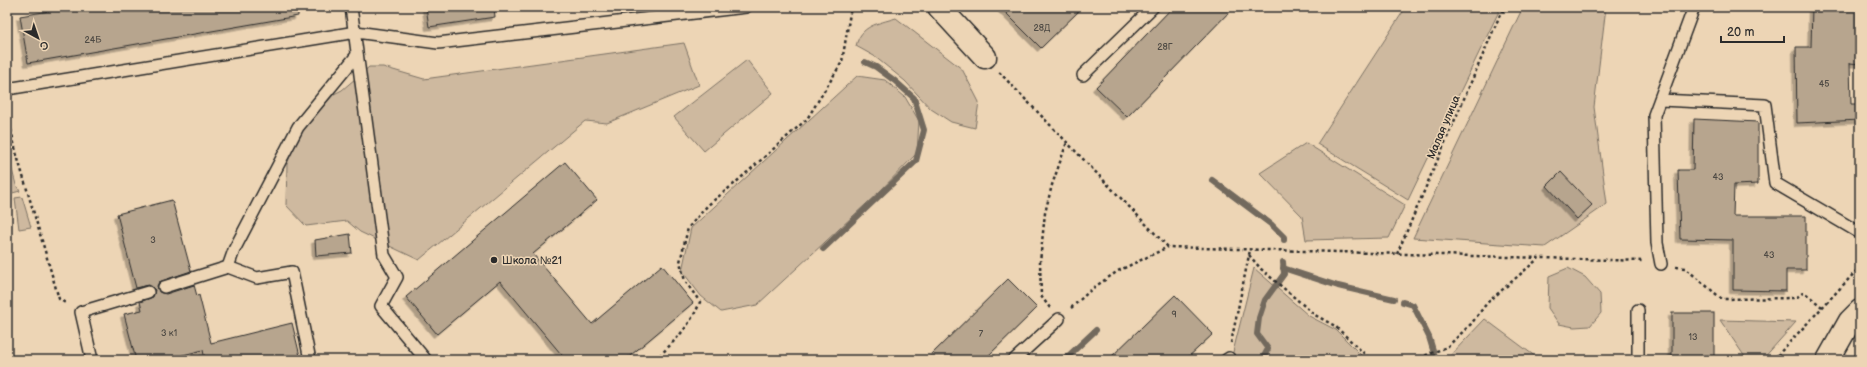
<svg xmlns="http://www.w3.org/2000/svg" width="1867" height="367" viewBox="0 0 1867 367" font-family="'Balsamiq Sans',sans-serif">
  <defs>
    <filter id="shadow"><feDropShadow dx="-3.5" dy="3.5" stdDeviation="0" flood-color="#0004"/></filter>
  </defs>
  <rect width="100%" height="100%" fill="#edd5b5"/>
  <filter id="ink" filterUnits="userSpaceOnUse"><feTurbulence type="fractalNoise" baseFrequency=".025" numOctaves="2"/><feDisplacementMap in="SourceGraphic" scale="8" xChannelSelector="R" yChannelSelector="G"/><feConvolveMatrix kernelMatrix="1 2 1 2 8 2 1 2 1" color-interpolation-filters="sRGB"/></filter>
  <g filter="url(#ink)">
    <!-- green -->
    <g fill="#ceb99f" stroke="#7c7265">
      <polygon points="1406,7 1501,7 1408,200 1317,144"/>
      <polygon points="1523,7 1606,7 1594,107 1607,204 1545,247 1413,238"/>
      <path d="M896 18 962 69 979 102 975 128 951 122 931 109 905 81 874 56 856 46C861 25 877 24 896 18Z"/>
      <polygon points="684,43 699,85 607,123 585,121 419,260 360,232 347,221 306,226 286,205 287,164 300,132 334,94 342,90 369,67 383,67 424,79"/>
      <polygon points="747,60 773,93 704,151 674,117"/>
      <polygon points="857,76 885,80 905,97 919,121 917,153 879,192 757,305 721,312 701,296 682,271 691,228"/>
      <polygon points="1306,143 1405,205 1389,238 1306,240 1302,216 1260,173"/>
      <polygon points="9,158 16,185 20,191 9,194 7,182 7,160"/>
      <polygon points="22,197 31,227 19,229 15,198"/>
      <polygon points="1254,268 1309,316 1336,330 1366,360 1237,360 1232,356"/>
      <polygon points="1568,268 1585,277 1600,294 1601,313 1590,326 1574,327 1559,324 1548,308 1549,276"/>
      <polygon points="1485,319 1540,360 1446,360"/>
      <polygon points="1720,320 1796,322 1762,360 1747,360"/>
    </g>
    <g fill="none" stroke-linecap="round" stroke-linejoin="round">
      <!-- stream -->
      <g stroke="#72695d" stroke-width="6">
        <polyline points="1212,180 1272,225 1284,237 1284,240"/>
        <polyline points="823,249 916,161 924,130 914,98 895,81 876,67 865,62"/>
        <polyline points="1283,268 1338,286 1394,299"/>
        <polyline points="1403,302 1413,305 1429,337 1436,360"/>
        <polyline points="1064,360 1096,330"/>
        <polyline points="1262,360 1268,349 1257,334 1259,318 1265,300 1284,274 1283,262"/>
      </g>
    </g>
    <!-- building -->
    <g fill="#b7a58e" stroke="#2b2b2b" filter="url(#shadow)">
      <polygon points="73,7 298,7 298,16 28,63 20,16"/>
      <polygon points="426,7 494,7 495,17 429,27"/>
      <polygon points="1000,7 1083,7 1041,48"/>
      <polygon points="1173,7 1234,7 1127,117 1096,87"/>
      <polygon points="1812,7 1860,7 1860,64 1850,63 1851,104 1860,104 1860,120 1797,123 1796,47 1811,47"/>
      <polygon points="1694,119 1758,122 1758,184 1734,185 1733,216 1806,216 1806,270 1786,270 1786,291 1733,290 1733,240 1680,239 1678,170 1693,170"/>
      <polygon points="565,162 597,200 533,254 592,324 662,265 693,303 625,360 566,360 500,281 437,334 406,297"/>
      <polygon points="1561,172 1592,205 1577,219 1547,186"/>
      <polygon points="172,200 191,271 159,282 157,286 159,292 166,294 194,285 197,296 199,295 211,343 292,323 301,360 205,360 203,350 163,360 136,360 124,314 142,310 140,302 153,297 155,290 149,285 136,288 117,214"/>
      <polygon points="350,234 352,253 316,256 315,240"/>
      <polygon points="1008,279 1037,308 984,360 926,360"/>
      <polygon points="1175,295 1213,334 1185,360 1108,360"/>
      <rect x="1672" y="313" width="42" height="47"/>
    </g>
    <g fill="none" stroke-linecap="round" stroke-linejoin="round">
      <!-- lane casing -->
      <g stroke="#2b2b2b" stroke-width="14">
        <g id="lane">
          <polyline points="351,7 384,255 397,277 381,306 426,360"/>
          <polyline points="1083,75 1153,7"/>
          <polyline points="7,89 356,32 438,43 746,7"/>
          <polyline points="1660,100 1765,105 1775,183 1860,233"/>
          <polyline points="1661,264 1657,243 1654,115 1694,7"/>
          <polyline points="228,267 234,250 298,127 357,55"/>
          <polyline points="164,287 228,267 257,278 292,272 310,360"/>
          <polyline points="1638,310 1638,360"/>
          <polyline points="92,360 81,312 148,292"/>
          <polyline points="1014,360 1059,319"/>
          <polyline points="1226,360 1229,358"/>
        </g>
      </g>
      <!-- street casing -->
      <g stroke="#2b2b2b" stroke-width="25">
        <polyline id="street" points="939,7 985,57"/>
      </g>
      <!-- secondary casing -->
      <g stroke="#2b2b2b" stroke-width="25">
        <polyline id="secondary" points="1828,360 1850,321 1860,311"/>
      </g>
      <!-- path -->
      <g stroke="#2b2b2b" stroke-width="2.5" stroke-dasharray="3 3" stroke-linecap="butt">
        <polyline points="999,72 1168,247 1644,261"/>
        <polyline points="7,112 16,152 59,299 67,304"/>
        <polyline points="1397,254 1500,15 1506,7"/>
        <polyline points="1249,255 1261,269 1315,315 1335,326 1371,360"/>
        <polyline points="1676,267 1685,268 1722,299 1796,298 1804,292 1822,307"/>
        <polyline points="1050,308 1041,296 1040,262 1045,213 1052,185 1067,142"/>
        <polyline points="1071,308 1093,288 1118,271 1168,247"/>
        <polyline points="1231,343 1250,250"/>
        <path d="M655 360C673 343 691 325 700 302L685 281 680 262 688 228 708 205 734 184 807 119 842 62 851 7"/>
        <polyline points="1414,360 1447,347 1471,324 1487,303 1539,258"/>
        <polyline points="1773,360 1860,267"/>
      </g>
      <!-- lane -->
      <use href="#lane" stroke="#edd5b5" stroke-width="11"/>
      <!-- street -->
      <use href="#street" stroke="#edd5b5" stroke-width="22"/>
      <!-- secondary -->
      <use href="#secondary" stroke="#edd5b5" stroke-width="22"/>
    </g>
  </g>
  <!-- markers -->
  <circle fill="#2b2b2b" stroke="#edd5b5" stroke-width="1.5" cx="494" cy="260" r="4"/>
  <g text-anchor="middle" stroke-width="3" stroke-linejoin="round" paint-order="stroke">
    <!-- number labels -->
    <g font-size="9" fill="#4e4a44">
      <text x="1042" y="31">28Д</text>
      <text x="93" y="43">24Б</text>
      <text x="1165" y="50">28Г</text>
      <text x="1824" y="87">45</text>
      <text x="1718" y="180">43</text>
      <text x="153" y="243">3</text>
      <text x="1769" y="258">43</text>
      <text x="1174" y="317">9</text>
      <text x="169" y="336">3 к1</text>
      <text x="981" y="337">7</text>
      <text x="1693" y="340">13</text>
    </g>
    <!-- street labels -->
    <g font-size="11" fill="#2b2b2b" stroke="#edd5b5">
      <text transform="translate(1443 127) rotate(-67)" y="4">Малая улица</text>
    </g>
    <!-- poi labels -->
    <g font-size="11" fill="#2b2b2b" stroke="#edd5b5" text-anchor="start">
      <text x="502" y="264">Школа №21</text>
    </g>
  </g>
  <!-- margin -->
  <rect width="1867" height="367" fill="none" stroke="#edd5b5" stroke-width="24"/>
  <rect x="12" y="12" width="1843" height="343" fill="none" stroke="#2b2b2b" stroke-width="1.5" filter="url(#ink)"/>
  <!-- north arrow -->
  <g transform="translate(38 38) rotate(140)" stroke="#edd5b5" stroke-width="3" paint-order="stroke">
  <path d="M0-3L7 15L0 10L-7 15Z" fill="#2b2b2b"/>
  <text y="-6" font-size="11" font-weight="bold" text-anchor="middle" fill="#2b2b2b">С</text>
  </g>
  <!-- scale -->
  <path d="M1721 36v6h63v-6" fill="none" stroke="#2b2b2b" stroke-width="2"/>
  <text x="1727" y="36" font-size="12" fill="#2b2b2b" stroke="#edd5b5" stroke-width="3" paint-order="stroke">20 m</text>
</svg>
